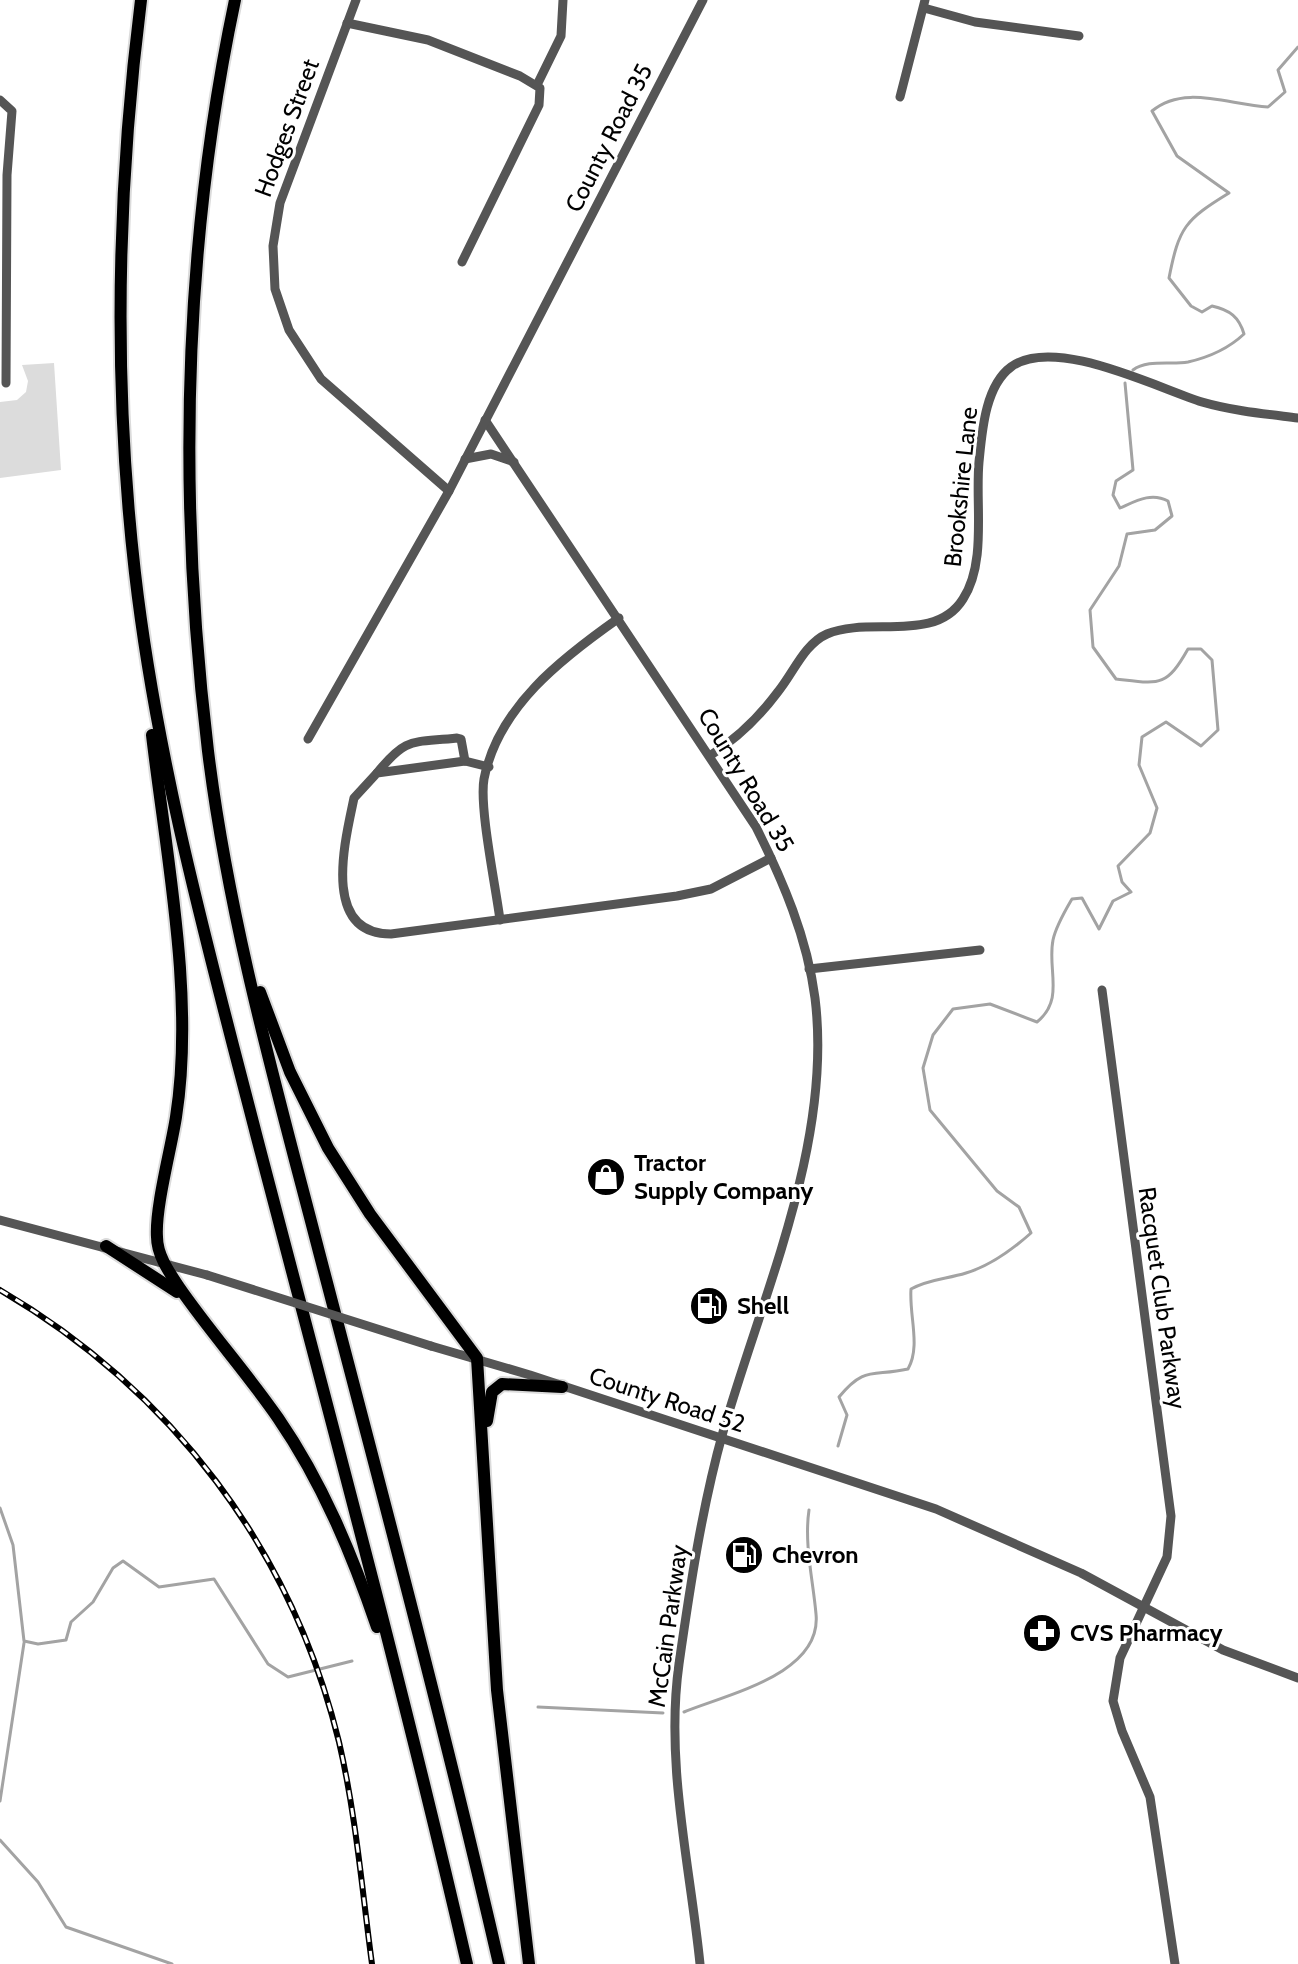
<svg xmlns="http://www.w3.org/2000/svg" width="1298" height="1964" viewBox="0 0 1298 1964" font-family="Cabin,sans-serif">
  <rect width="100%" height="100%" fill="#fff"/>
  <!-- green -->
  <polygon fill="#dcdcdc" points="54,363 61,470 0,478 0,402 17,400 26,392 28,381 22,365"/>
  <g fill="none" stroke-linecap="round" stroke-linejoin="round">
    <!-- stream -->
    <g stroke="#a3a3a3" stroke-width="3">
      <path d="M1133 370C1147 359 1171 365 1188 362 1210 357 1228 349 1244 334 1239 317 1230 310 1212 306L1202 312 1191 306 1169 278C1179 227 1185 220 1229 193L1177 156 1152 111C1184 84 1229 105 1268 107L1285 92 1278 70 1298 47"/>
      <path d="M838 1446 847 1415 839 1397C865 1365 873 1377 908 1369 921 1346 909 1316 911 1289 929 1279 947 1279 966 1273 990 1266 1013 1249 1031 1233L1019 1207 997 1191 930 1110 923 1068 933 1035 953 1009 990 1004 1037 1022C1065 999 1047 970 1053 940 1056 926 1065 911 1072 899L1082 898 1099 929 1113 901 1131 892 1122 882 1118 866 1150 833 1157 808 1139 765 1142 737 1166 722 1201 746 1218 730 1212 660 1201 649H1188C1166 688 1159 684 1116 679L1093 647 1090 610 1119 566 1127 534 1155 530 1172 516 1168 501C1151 492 1136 501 1120 508L1113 495 1116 481 1133 470 1125 383"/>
      <polyline points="0,1508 13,1545 24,1641 38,1644 66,1640 71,1622 93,1602 113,1568 123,1561 159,1587 214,1579 268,1664 288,1677 352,1661"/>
      <polyline points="538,1707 663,1713"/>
      <path d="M684 1712C728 1694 822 1674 816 1614 813 1580 804 1544 809 1510"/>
      <polyline points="0,1801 24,1643"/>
      <polyline points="0,1840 38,1882 66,1927 172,1964"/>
    </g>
    <!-- highway casing -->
    <g stroke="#dbdbdb" stroke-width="16">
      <g id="highway">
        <path d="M141 0C117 190 113 382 135 573 157 764 208 948 256 1134 328 1410 403 1686 467 1964"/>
        <path d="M235 0C183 246 178 502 208 751 229 921 276 1086 319 1252 381 1489 444 1725 499 1964"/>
        <path d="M152 735C166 855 195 997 176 1117 171 1149 155 1208 157 1237 157 1255 169 1272 179 1287 210 1332 247 1373 278 1418 322 1482 352 1554 377 1627"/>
        <polyline points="260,992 290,1072 328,1148 370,1214 477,1358 497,1690 529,1964"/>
        <polyline points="106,1246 177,1292"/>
        <polyline points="487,1421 492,1392 502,1384 562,1387"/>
      </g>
    </g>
    <!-- minor -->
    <g stroke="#555" stroke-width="9">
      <polyline points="356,0 280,203 273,246 275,289 289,330 321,379 449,491"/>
      <polyline points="924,8 975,22 1079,36"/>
      <polyline points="347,23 428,40 520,76 540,88 539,105 462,262"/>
      <polyline points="537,85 561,36 563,0"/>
      <polyline points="900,97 925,0"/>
      <polyline points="0,100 12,111 7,175 6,383"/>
      <path d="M485 420 756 827C783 881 807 937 815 998 833 1143 762 1295 723 1432 702 1507 690 1587 679 1664 665 1763 690 1865 700 1964"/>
      <polyline points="465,459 491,454 514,462"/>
      <polyline points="308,739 449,491 703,0"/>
      <path d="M711 755C736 739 759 717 777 693 793 674 804 644 827 634 869 616 935 644 963 599 987 562 975 504 979 462 982 432 985 386 1011 367 1054 335 1157 388 1202 402 1233 411 1266 414 1298 418"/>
      <path d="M489 767 465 761 377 773 354 798C345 841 321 934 391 934L677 896 711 889 771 858"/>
      <path d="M377 773C407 736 412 743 457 738L461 739 465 761"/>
      <path d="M500 920C496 888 479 807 484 779 498 707 562 658 619 618"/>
      <polyline points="809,969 980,950"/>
      <polyline points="1102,990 1171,1516 1167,1557 1120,1658 1113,1701 1122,1731 1150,1797 1175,1964"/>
      <polyline points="0,1220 207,1275"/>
      <polyline points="431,1346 530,1375 936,1509 1081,1573 1223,1650 1298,1678"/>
    </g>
    <!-- highway -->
    <use href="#highway" stroke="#000" stroke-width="12"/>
    <!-- rail casing -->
    <g stroke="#000" stroke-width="6">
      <path id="rail" d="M0 1290C171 1390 292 1549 339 1742 356 1815 362 1890 372 1964"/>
    </g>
    <!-- rail -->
    <use href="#rail" stroke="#fff" stroke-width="3" stroke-dasharray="9" stroke-linecap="butt"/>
    <!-- minor-bridge -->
    <polyline stroke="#555" stroke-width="9" points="207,1275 431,1346"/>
  </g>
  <!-- icons -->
  <defs>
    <g id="shop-disc" transform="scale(2)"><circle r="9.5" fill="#000" stroke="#fff"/><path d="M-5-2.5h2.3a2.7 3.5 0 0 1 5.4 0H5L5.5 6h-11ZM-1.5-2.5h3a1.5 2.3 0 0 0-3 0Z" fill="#fff"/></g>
    <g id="fuel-disc" transform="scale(2)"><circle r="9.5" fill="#000" stroke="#fff"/><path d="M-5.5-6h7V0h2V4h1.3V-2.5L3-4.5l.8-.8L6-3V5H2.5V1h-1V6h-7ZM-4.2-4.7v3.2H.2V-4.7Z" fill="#fff"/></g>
    <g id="pharmacy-disc" transform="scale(2)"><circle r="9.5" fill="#000" stroke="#fff"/><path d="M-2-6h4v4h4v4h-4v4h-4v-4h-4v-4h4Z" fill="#fff"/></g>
  </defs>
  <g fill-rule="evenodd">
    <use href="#shop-disc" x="606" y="1177"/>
    <use href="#fuel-disc" x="709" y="1306"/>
    <use href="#fuel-disc" x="744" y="1555"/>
    <use href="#pharmacy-disc" x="1042" y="1633"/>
  </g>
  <g text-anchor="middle" stroke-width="6" stroke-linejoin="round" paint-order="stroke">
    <!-- street labels -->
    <g font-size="24" fill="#000" stroke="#fff">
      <text transform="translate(287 128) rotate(-70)" y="8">Hodges Street</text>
      <text transform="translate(609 138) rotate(-63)" y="8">County Road 35</text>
      <text transform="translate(961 487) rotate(-84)" y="8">Brookshire Lane</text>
      <text transform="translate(746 780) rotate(59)" y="8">County Road 35</text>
      <text transform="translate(1162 1298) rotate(82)" y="8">Racquet Club Parkway</text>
      <text transform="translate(667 1400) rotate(18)" y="8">County Road 52</text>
      <text transform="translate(668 1626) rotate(-82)" y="8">McCain Parkway</text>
    </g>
    <!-- poi labels -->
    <g font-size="24" font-weight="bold" fill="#000" stroke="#fff" text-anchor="start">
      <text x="634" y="1171">Tractor<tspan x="634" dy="28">Supply Company</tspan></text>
      <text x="737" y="1314">Shell</text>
      <text x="772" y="1563">Chevron</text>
      <text x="1070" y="1641">CVS Pharmacy</text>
    </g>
  </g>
</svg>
